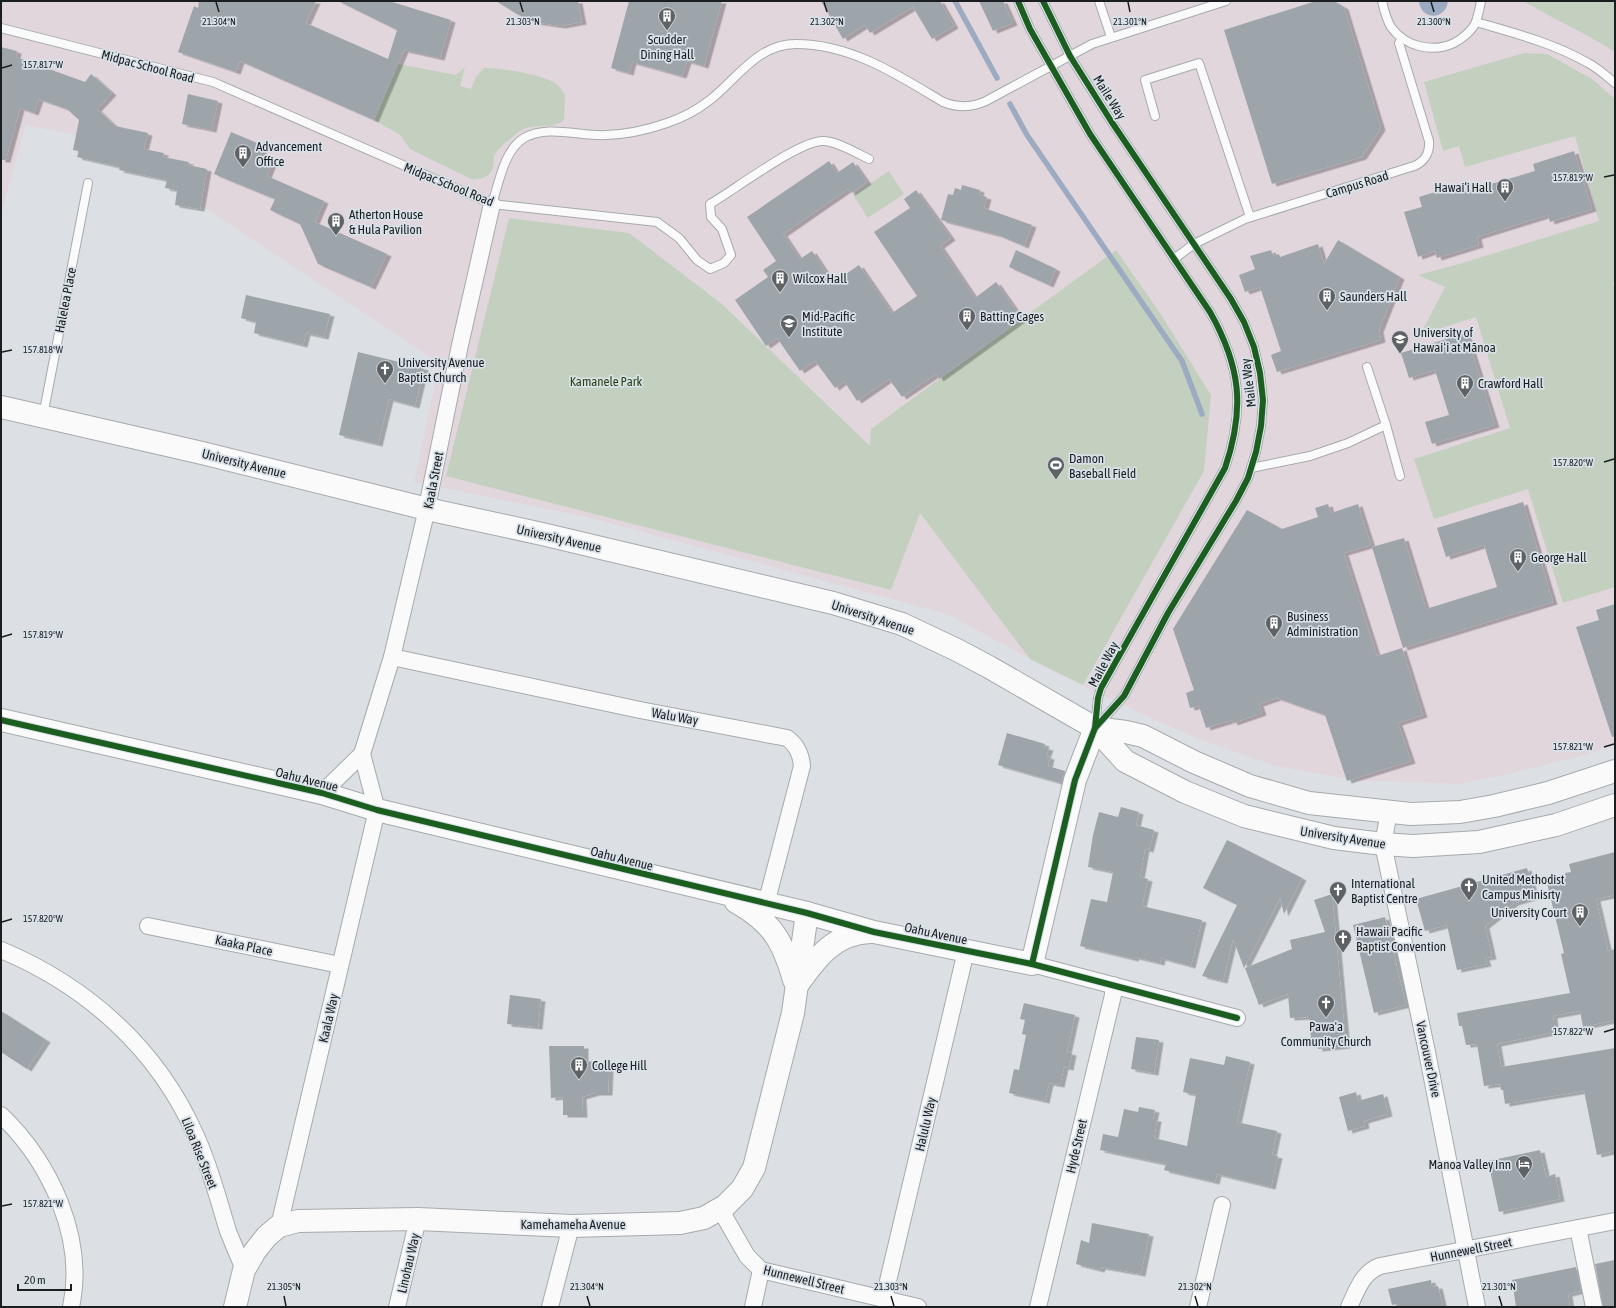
<svg xmlns="http://www.w3.org/2000/svg" width="1616" height="1308" viewBox="0 0 1616 1308" font-family="'Asap Condensed',sans-serif">
  <defs>
    <filter id="shadow"><feDropShadow dx="4.5" dy="2.5" stdDeviation="0" flood-color="#0004"/></filter>
  </defs>
  <rect width="100%" height="100%" fill="#dce0e4"/>
  <!-- education -->
  <polygon fill="#e2d6dd" points="1,1 1615,1 1615,744 1585,755 1509,774 1459,784 1353,780 1276,766 1201,740 1144,715 1056,673 947,614 586,517 414,482 439,363 104,141 26,125 1,214"/>
  <!-- green -->
  <g fill="#c3d0bf">
    <path d="M1523 1H1615V52C1585 33 1553 19 1523 1Z"/>
    <polygon points="1524,53 1547,54 1592,79 1615,99 1615,282 1613,283 1615,291 1615,587 1563,603 1528,489 1434,519 1414,459 1510,428 1476,317 1420,335 1445,287 1418,275 1459,264 1599,221 1575,136 1465,167 1459,146 1443,151 1424,82"/>
    <path d="M398 64 456 75 465 67 460 86 471 89 476 77 484 68C500 68 541 74 555 83 559 85 562 91 565 95L564 120C550 132 530 120 515 135 509 140 499 147 495 154 493 158 494 163 493 167 491 177 480 180 471 179L410 149 400 135 374 120Z"/>
    <polygon points="889,171 904,194 868,218 853,195"/>
    <polygon points="509,218 629,233 722,304 870,446 871,429 1116,250 1160,313 1211,395 1204,471 1083,685 1030,659 920,513 891,590 446,476"/>
  </g>
  <!-- water -->
  <path fill="#9cabc2" d="M1419 1H1448C1446 21 1420 20 1419 1Z"/>
  <g fill="none" stroke-linecap="round" stroke-linejoin="round">
    <!-- stream -->
    <g stroke="#9cabc2" stroke-width="5.5">
      <polyline points="955,1 997,78"/>
      <polyline points="1010,104 1027,135 1182,361 1202,414"/>
    </g>
  </g>
  <!-- building -->
  <g fill="#9da5ab" filter="url(#shadow)">
    <polygon points="199,1 316,1 306,23 388,59 397,30 338,1 389,1 451,20 440,58 404,50 374,120 240,61 236,72 178,52 194,6 198,8"/>
    <polygon points="496,1 578,1 582,22 561,26 534,22 515,13"/>
    <polygon points="629,1 722,1 704,66 687,61 682,76 632,62 629,73 611,68"/>
    <polygon points="821,1 940,1 954,26 932,39 913,7 870,33 865,25 843,39"/>
    <polygon points="979,1 1003,1 1013,23 993,31"/>
    <polygon points="1316,1 1334,1 1344,7 1381,128 1362,157 1272,184 1224,30"/>
    <polygon points="1,47 17,51 16,57 85,82 91,74 112,93 97,109 115,126 148,133 144,149 164,153 163,157 189,162 188,165 207,169 200,209 175,205 177,190 165,188 167,180 119,170 120,167 77,157 79,151 73,150 79,120 67,109 39,99 34,113 20,108 6,160 1,160"/>
    <polygon points="188,94 218,101 212,130 182,124"/>
    <polygon points="231,132 264,146 260,156 273,161 267,176 324,201 315,222 387,254 371,287 318,264 300,224 270,210 275,199 214,174"/>
    <polygon points="1574,151 1592,209 1550,222 1548,215 1477,237 1479,245 1437,258 1435,251 1418,257 1404,212 1422,207 1419,197 1458,185 1460,193 1535,171 1533,164"/>
    <polygon points="829,161 837,173 853,162 867,182 851,193 848,189 783,234 800,259 812,251 833,283 859,265 892,313 917,296 874,232 910,208 904,199 916,190 951,238 940,246 975,298 996,282 1022,319 939,379 936,374 902,397 889,379 857,401 844,381 835,388 815,361 800,371 777,338 766,346 735,300 768,277 763,270 776,261 747,217"/>
    <polygon points="962,185 980,190 979,195 987,197 984,208 1032,225 1024,246 998,235 941,220 948,194 953,195 955,188 961,190"/>
    <polygon points="1338,240 1400,277 1379,330 1381,340 1277,372 1271,355 1281,351 1260,287 1245,292 1239,275 1255,269 1250,256 1271,250 1273,256 1279,254 1280,257 1318,244 1324,264"/>
    <polygon points="1016,250 1056,269 1049,285 1009,267"/>
    <polygon points="246,295 330,314 324,337 306,333 303,345 254,333 256,322 241,318"/>
    <polygon points="1466,333 1495,425 1432,444 1425,422 1449,415 1435,370 1409,378 1401,353"/>
    <polygon points="358,352 424,368 415,406 389,399 378,444 339,435"/>
    <polygon points="1523,502 1553,602 1403,648 1372,547 1404,538 1426,609 1497,587 1484,545 1446,557 1437,528"/>
    <polygon points="1328,504 1331,513 1358,504 1371,545 1344,553 1377,656 1402,648 1423,715 1398,723 1411,761 1347,781 1325,715 1277,698 1259,704 1262,713 1233,723 1232,720 1206,728 1199,706 1190,708 1186,693 1194,690 1173,629 1247,510 1282,529 1318,517 1315,508"/>
    <polygon points="1615,604 1615,736 1612,737 1576,627 1599,620 1596,610"/>
    <polygon points="1007,733 1045,744 1044,747 1049,748 1046,756 1050,757 1048,766 1065,771 1061,783 998,765"/>
    <polygon points="1121,807 1139,812 1136,825 1154,830 1149,850 1145,849 1140,877 1148,879 1142,906 1202,920 1191,966 1161,958 1160,963 1135,957 1134,959 1080,946 1091,899 1107,902 1113,872 1088,867 1093,835 1099,812 1118,817"/>
    <polygon points="1227,840 1302,878 1284,914 1280,898 1244,968 1233,939 1223,981 1202,976 1237,905 1203,888"/>
    <polygon points="1615,852 1615,895 1596,899 1608,951 1615,949 1615,1020 1583,1027 1580,1011 1553,1016 1555,1032 1497,1044 1501,1067 1615,1048 1615,1151 1597,1155 1584,1091 1505,1104 1503,1090 1501,1090 1500,1084 1484,1086 1477,1044 1466,1045 1462,1026 1459,1026 1457,1013 1570,993 1561,954 1564,953 1547,883 1566,878 1565,873 1571,872 1569,864"/>
    <polygon points="1527,868 1535,897 1514,903 1485,926 1492,957 1485,958 1487,964 1457,970 1447,925 1425,931 1416,899"/>
    <polygon points="1332,894 1346,1046 1318,1049 1317,1038 1311,1038 1309,1017 1290,1018 1288,994 1259,1005 1245,968 1292,949 1290,940 1325,932 1314,900"/>
    <polygon points="1385,917 1406,1005 1374,1013 1353,925"/>
    <polygon points="510,995 541,999 538,1027 507,1024"/>
    <polygon points="1024,1003 1075,1015 1067,1052 1072,1053 1069,1068 1064,1067 1060,1085 1049,1083 1045,1101 1009,1093 1014,1069 1019,1070 1026,1035 1022,1034 1025,1020 1020,1019"/>
    <polygon points="1,1011 46,1040 27,1069 1,1052"/>
    <polygon points="1136,1037 1159,1040 1154,1073 1131,1069"/>
    <polygon points="549,1046 584,1046 584,1062 595,1061 598,1067 609,1068 608,1093 595,1093 582,1097 583,1115 563,1115 563,1097 551,1098"/>
    <polygon points="1226,1056 1250,1062 1237,1122 1277,1131 1272,1155 1278,1156 1271,1187 1217,1174 1215,1182 1164,1170 1166,1164 1100,1150 1103,1134 1118,1137 1124,1109 1138,1112 1139,1107 1155,1110 1153,1119 1157,1119 1154,1138 1187,1146 1196,1095 1183,1092 1190,1058 1224,1065"/>
    <polygon points="1356,1092 1358,1101 1383,1094 1388,1114 1364,1121 1365,1126 1348,1131 1339,1097"/>
    <polygon points="1540,1150 1546,1177 1555,1174 1560,1199 1499,1212 1488,1161"/>
    <polygon points="1092,1223 1149,1234 1141,1274 1101,1267 1100,1270 1076,1264 1081,1240 1089,1243"/>
    <polygon points="1615,1260 1615,1307 1603,1307 1595,1264"/>
    <polygon points="1576,1267 1581,1291 1568,1294 1570,1307 1516,1307 1512,1280"/>
    <polygon points="1431,1280 1432,1287 1438,1286 1443,1307 1399,1307 1398,1304 1392,1305 1388,1289"/>
  </g>
  <g fill="none" stroke-linecap="round" stroke-linejoin="round">
    <!-- lane casing -->
    <g stroke="#a6aaac" stroke-width="10">
      <g id="lane">
        <path d="M1018 1 1030 29 1090 134 1210 312C1241 367 1245 409 1225 468L1101 688 1098 698 1095 726"/>
        <polyline points="1043,1 1070,56 1111,121 1231,299 1244,322 1254,347 1260,373 1263,400 1261,426 1256,452 1248,478 1236,501 1168,613 1124,696 1098,725"/>
        <polyline points="1099,1 1111,37"/>
        <path d="M1382 1C1384 10 1386 19 1391 27 1405 47 1433 53 1454 43 1462 39 1472 31 1476 22 1478 15 1480 8 1481 1"/>
        <path d="M1476 22C1514 33 1553 43 1588 63 1598 68 1606 76 1615 83"/>
        <path d="M1 28 213 82 492 204 657 222 679 238 697 260 710 269 724 263 731 255 722 229 711 217 710 204C733 191 801 139 824 141 839 142 856 153 869 159"/>
        <polyline points="1155,116 1145,80 1199,63 1250,217"/>
        <path d="M492 204C499 183 504 150 524 138 545 126 572 134 596 135 620 136 644 131 667 123 682 118 697 110 710 100 737 79 757 44 796 44 851 44 898 75 943 102 958 108 971 108 986 101L1092 44 1226 1"/>
        <path d="M1174 259 1194 244 1245 219 1414 166C1424 162 1430 153 1429 141L1399 43 1402 38"/>
        <polyline points="43,416 88,183"/>
        <polyline points="1386,425 1400,476"/>
        <polyline points="1251,468 1310,456 1348,443 1386,425 1367,367"/>
      </g>
    </g>
    <!-- street casing -->
    <g stroke="#a6aaac" stroke-width="18">
      <g id="street">
        <path d="M392 657 640 710 787 738C797 745 801 754 802 766L766 904"/>
        <polyline points="322,793 362,754"/>
        <polyline points="1389,812 1383,844 1427,1052 1477,1307"/>
        <polyline points="148,926 340,965"/>
        <path d="M1 950C87 986 158 1049 196 1136 210 1166 218 1199 228 1231 233 1244 239 1257 244 1270"/>
        <polyline points="1032,964 1237,1018"/>
        <path d="M1 1115C50 1162 86 1238 71 1307"/>
        <polyline points="720,1209 747,1256 761,1270 918,1307"/>
        <polyline points="279,1226 377,810 362,754 392,657 425,517 460,345 492,204"/>
        <polyline points="1578,1228 1594,1307"/>
        <polyline points="884,1298 966,951"/>
        <polyline points="397,1307 418,1219"/>
        <polyline points="550,1307 571,1226"/>
        <polyline points="753,1307 761,1270"/>
        <polyline points="1038,1307 1113,995 1113,985"/>
        <polyline points="1198,1307 1222,1205"/>
        <path d="M1349 1307C1357 1290 1362 1273 1380 1266L1615 1221"/>
      </g>
    </g>
    <!-- secondary casing -->
    <g stroke="#a6aaac" stroke-width="24">
      <g id="secondary">
        <polyline points="1,407 202,453 427,509 542,534 833,603 902,624 957,650 989,667 1095,728 1125,761 1185,792 1244,816 1334,838 1383,844 1413,846 1479,842 1556,825 1615,805"/>
        <polyline points="1,720 322,793 377,810 807,913 874,932 1032,964 1075,780 1095,728"/>
        <polyline points="1095,728 1126,732 1143,736 1194,762 1250,786 1309,803 1411,814 1460,812 1494,806 1548,793 1615,771"/>
        <path d="M736 902C772 922 783 941 794 980"/>
        <path d="M798 984C817 957 835 933 871 932"/>
        <polyline points="235,1307 244,1270 255,1251 267,1236 279,1226 298,1221 418,1219 571,1226 680,1223 704,1218 725,1206 742,1189 754,1168 793,1013 807,913"/>
      </g>
    </g>
    <!-- lane -->
    <use href="#lane" stroke="#fafafb" stroke-width="8"/>
    <!-- street -->
    <use href="#street" stroke="#fafafb" stroke-width="16"/>
    <!-- secondary -->
    <use href="#secondary" stroke="#fafafb" stroke-width="22"/>
    <!-- cycleway casing -->
    <g stroke="#d8e1e8" stroke-width="8">
      <g id="cycleway">
        <path d="M1018 1 1030 29 1090 134 1210 312C1241 367 1245 409 1225 468L1101 688 1098 698 1095 728 1075 780 1032 964"/>
        <polyline points="1043,1 1070,56 1111,121 1231,299 1244,322 1254,347 1260,373 1263,400 1261,426 1256,452 1248,478 1236,501 1168,613 1124,696 1095,728"/>
        <polyline points="1,720 322,793 377,810 807,913 874,932 1032,964 1237,1018"/>
      </g>
    </g>
    <!-- cycleway -->
    <use href="#cycleway" stroke="#1b5e20" stroke-width="6"/>
  </g>
  <!-- ticks -->
  <path fill="none" stroke="#1b1e21" stroke-width="1.5" d="M216 2 219 12M520 2 523 12M824 2 827 12M1128 2 1130 12M1431 2 1434 12M2 68 12 65M1604 177 1614 175M2 352 12 350M1604 462 1614 459M2 637 12 634M1604 747 1614 744M2 922 12 919M1604 1032 1614 1029M2 1206 12 1204M284 1296 286 1306M587 1296 590 1306M891 1296 894 1306M1195 1296 1198 1306M1499 1296 1502 1306"/>
  <!-- icons -->
  <defs>
    <g id="building-pin" transform="scale(0.9)"><path d="M0 17L-7.5 6A9.5 9.5 0 1 1 7.5 6Z" fill="#5f6265" stroke="#d8e1e8"/><path d="M-4-6H4V6H1V3H-1V6H-4ZM-2.5-4.3h1.7v1.8h-1.7ZM.8-4.3h1.7v1.8H.8ZM-2.5-1h1.7V.8h-1.7ZM.8-1h1.7V.8H.8Z" fill="#fff"/></g>
    <g id="school-pin" transform="scale(0.9)"><path d="M0 17L-7.5 6A9.5 9.5 0 1 1 7.5 6Z" fill="#5f6265" stroke="#d8e1e8"/><path d="M0-5L7-2L0 1L-7-2ZM-4 1L0 2.5L4 1V4Q0 6-4 4Z" fill="#fff"/></g>
    <g id="university-pin" transform="scale(0.9)"><path d="M0 17L-7.5 6A9.5 9.5 0 1 1 7.5 6Z" fill="#5f6265" stroke="#d8e1e8"/><path d="M0-5L7-2L0 1L-7-2ZM-4 1L0 2.5L4 1V4Q0 6-4 4Z" fill="#fff"/></g>
    <g id="church-pin" transform="scale(0.9)"><path d="M0 17L-7.5 6A9.5 9.5 0 1 1 7.5 6Z" fill="#5f6265" stroke="#d8e1e8"/><path d="M-1.2-6h2.4v3.5h3.3v2.4h-3.3V6h-2.4V-.1h-3.3v-2.4h3.3Z" fill="#fff"/></g>
    <g id="stadium-pin" transform="scale(0.9)"><path d="M0 17L-7.5 6A9.5 9.5 0 1 1 7.5 6Z" fill="#5f6265" stroke="#d8e1e8"/><path d="M0-5a6.5 5 0 1 0 0 10a6.5 5 0 1 0 0-10ZM-3.5-1.8h7v3.6h-7Z" fill="#fff"/></g>
    <g id="hotel-pin" transform="scale(0.9)"><path d="M0 17L-7.5 6A9.5 9.5 0 1 1 7.5 6Z" fill="#5f6265" stroke="#d8e1e8"/><path d="M-6-4.5h1.5V1H6V5H4.5V3h-9V5H-6ZM-4 0a1.8 1.8 0 1 1 3.6 0ZM.5 0V-2.5h3Q6-2.5 6 0Z" fill="#fff"/></g>
  </defs>
  <g fill-rule="evenodd">
    <use href="#building-pin" x="667" y="16"/>
    <use href="#building-pin" x="243" y="153"/>
    <use href="#building-pin" x="1505" y="187"/>
    <use href="#building-pin" x="336" y="221"/>
    <use href="#building-pin" x="780" y="278"/>
    <use href="#building-pin" x="1327" y="296"/>
    <use href="#building-pin" x="967" y="316"/>
    <use href="#school-pin" x="789" y="323"/>
    <use href="#university-pin" x="1400" y="339"/>
    <use href="#church-pin" x="385" y="369"/>
    <use href="#building-pin" x="1465" y="383"/>
    <use href="#stadium-pin" x="1056" y="465"/>
    <use href="#building-pin" x="1518" y="557"/>
    <use href="#building-pin" x="1274" y="623"/>
    <use href="#church-pin" x="1469" y="886"/>
    <use href="#church-pin" x="1338" y="890"/>
    <use href="#building-pin" x="1580" y="912"/>
    <use href="#church-pin" x="1343" y="938"/>
    <use href="#church-pin" x="1326" y="1003"/>
    <use href="#building-pin" x="579" y="1065"/>
    <use href="#hotel-pin" x="1524" y="1164"/>
  </g>
  <g text-anchor="middle" stroke-width="3.5" stroke-linejoin="round" paint-order="stroke">
    <!-- poi labels -->
    <g font-size="13" fill="#1b1e21" stroke="#d8e1e8" text-anchor="start">
      <text x="667" y="44" text-anchor="middle">Scudder<tspan x="667" dy="15">Dining Hall</tspan></text>
      <text x="256" y="151">Advancement<tspan x="256" dy="15">Office</tspan></text>
      <text x="1492" y="192" text-anchor="end">Hawai‘i Hall</text>
      <text x="349" y="219">Atherton House<tspan x="349" dy="15">&amp; Hula Pavilion</tspan></text>
      <text x="793" y="283">Wilcox Hall</text>
      <text x="1340" y="301">Saunders Hall</text>
      <text x="802" y="321">Mid-Pacific<tspan x="802" dy="15">Institute</tspan></text>
      <text x="980" y="321">Batting Cages</text>
      <text x="1413" y="337">University of<tspan x="1413" dy="15">Hawaiʻi at Mānoa</tspan></text>
      <text x="398" y="367">University Avenue<tspan x="398" dy="15">Baptist Church</tspan></text>
      <text x="1478" y="388">Crawford Hall</text>
      <text x="1069" y="463">Damon<tspan x="1069" dy="15">Baseball Field</tspan></text>
      <text x="1531" y="562">George Hall</text>
      <text x="1287" y="621">Business<tspan x="1287" dy="15">Administration</tspan></text>
      <text x="1482" y="884">United Methodist<tspan x="1482" dy="15">Campus Minisrty</tspan></text>
      <text x="1351" y="888">International<tspan x="1351" dy="15">Baptist Centre</tspan></text>
      <text x="1567" y="917" text-anchor="end">University Court</text>
      <text x="1356" y="936">Hawaii Pacific<tspan x="1356" dy="15">Baptist Convention</tspan></text>
      <text x="1326" y="1031" text-anchor="middle">Pawa'a<tspan x="1326" dy="15">Community Church</tspan></text>
      <text x="592" y="1070">College Hill</text>
      <text x="1511" y="1169" text-anchor="end">Manoa Valley Inn</text>
    </g>
    <!-- street labels -->
    <g font-size="13" fill="#1b1e21" stroke="#d8e1e8">
      <text transform="translate(148 66) rotate(15)" y="5">Midpac School Road</text>
      <text transform="translate(1110 97) rotate(58)" y="5">Maile Way</text>
      <text transform="translate(449 184) rotate(22)" y="5">Midpac School Road</text>
      <text transform="translate(1357 184) rotate(-17)" y="5">Campus Road</text>
      <text transform="translate(65 300) rotate(-79)" y="5">Halelea Place</text>
      <text transform="translate(1248 383) rotate(-97)" y="5">Maile Way</text>
      <text transform="translate(244 463) rotate(14)" y="5">University Avenue</text>
      <text transform="translate(433 480) rotate(-79)" y="5">Kaala Street</text>
      <text transform="translate(559 538) rotate(13)" y="5">University Avenue</text>
      <text transform="translate(873 617) rotate(18)" y="5">University Avenue</text>
      <text transform="translate(1103 664) rotate(-62)" y="5">Maile Way</text>
      <text transform="translate(675 716) rotate(10)" y="5">Walu Way</text>
      <text transform="translate(307 779) rotate(14)" y="5">Oahu Avenue</text>
      <text transform="translate(1343 837) rotate(9)" y="5">University Avenue</text>
      <text transform="translate(622 858) rotate(14)" y="5">Oahu Avenue</text>
      <text transform="translate(936 933) rotate(12)" y="5">Oahu Avenue</text>
      <text transform="translate(244 945) rotate(12)" y="5">Kaaka Place</text>
      <text transform="translate(328 1018) rotate(-77)" y="5">Kaala Way</text>
      <text transform="translate(1429 1059) rotate(78)" y="5">Vancouver Drive</text>
      <text transform="translate(925 1124) rotate(-77)" y="5">Halulu Way</text>
      <text transform="translate(1076 1146) rotate(-77)" y="5">Hyde Street</text>
      <text transform="translate(200 1153) rotate(68)" y="5">Liloa Rise Street</text>
      <text x="573" y="1229">Kamehameha Avenue</text>
      <text transform="translate(1471 1249) rotate(-11)" y="5">Hunnewell Street</text>
      <text transform="translate(408 1263) rotate(-77)" y="5">Linohau Way</text>
      <text transform="translate(804 1279) rotate(14)" y="5">Hunnewell Street</text>
    </g>
    <!-- park labels -->
    <g font-size="13" fill="#2a4413" stroke="#d8e1e8">
      <text x="606" y="386">Kamanele Park</text>
    </g>
  </g>
  <g font-size="10" text-anchor="middle" fill="#1b1e21" stroke="#d8e1e8" stroke-width="3.5" stroke-linejoin="round" paint-order="stroke">
    <text x="219" y="25">21.304°N</text>
    <text x="523" y="25">21.303°N</text>
    <text x="827" y="25">21.302°N</text>
    <text x="1130" y="25">21.301°N</text>
    <text x="1434" y="25">21.300°N</text>
    <text x="43" y="68">157.817°W</text>
    <text x="1573" y="181">157.819°W</text>
    <text x="43" y="353">157.818°W</text>
    <text x="1573" y="466">157.820°W</text>
    <text x="43" y="638">157.819°W</text>
    <text x="1573" y="750">157.821°W</text>
    <text x="43" y="922">157.820°W</text>
    <text x="1573" y="1035">157.822°W</text>
    <text x="43" y="1207">157.821°W</text>
    <text x="284" y="1290">21.305°N</text>
    <text x="587" y="1290">21.304°N</text>
    <text x="891" y="1290">21.303°N</text>
    <text x="1195" y="1290">21.302°N</text>
    <text x="1499" y="1290">21.301°N</text>
  </g>
  <!-- border -->
  <rect width="1616" height="1308" fill="none" stroke="#1b1e21" stroke-width="4"/>
  <!-- scale -->
  <path d="M18 1284v6h53v-6" fill="none" stroke="#1b1e21" stroke-width="2"/>
  <text x="24" y="1284" font-size="12" fill="#1b1e21" stroke="#d8e1e8" stroke-width="3" paint-order="stroke">20 m</text>
</svg>
